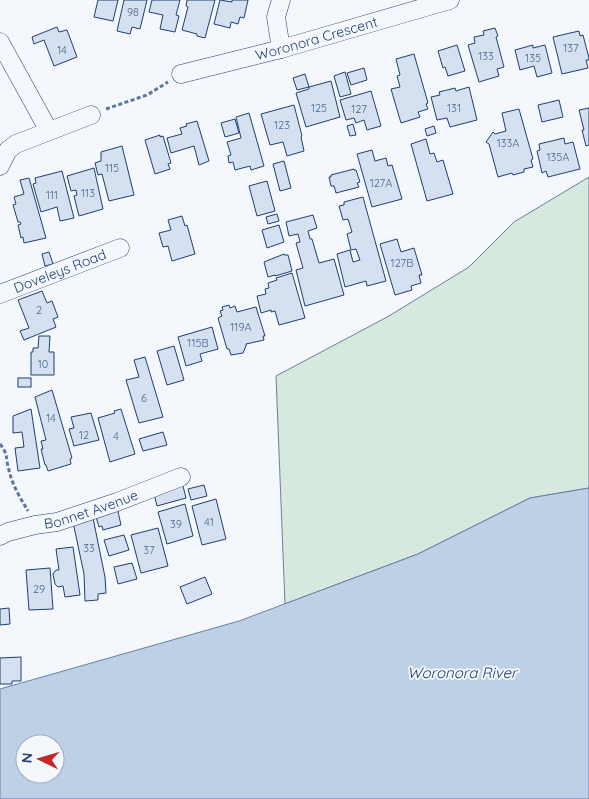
<svg xmlns="http://www.w3.org/2000/svg" width="589" height="799" viewBox="0 0 589 799" font-family="Quicksand,sans-serif">
  <rect width="100%" height="100%" fill="#f4f7fb"/>
  <!-- green -->
  <polygon fill="#d7e8df" stroke="#687fa3" points="589,177 589,488 530,498 418,554 285,604 276,376 389,316 469,267 514,222"/>
  <!-- water -->
  <path fill="#bed0e5" stroke="#687fa3" fill-rule="evenodd" d="M589 488V799H0V689L239 621 418 554 530 498ZM25 744H55V774H25Z"/>
  <!-- building -->
  <g fill="#d5e0f0" stroke="#1d3f73">
    <polygon points="98,0 118,0 113,21 94,17"/>
    <polygon points="124,0 147,0 140,29 132,27 130,34 117,31"/>
    <polygon points="152,0 180,0 176,15 179,16 175,32 160,29 163,15 149,12"/>
    <polygon points="187,0 215,0 205,38 197,36 197,34 182,30 188,7 186,6"/>
    <polygon points="220,0 232,2 232,0 248,0 244,18 240,17 238,24 231,22 230,28 214,24"/>
    <polygon points="57,27 59,32 67,30 77,57 54,66 44,40 34,44 32,37"/>
    <polygon points="495,28 498,36 496,37 504,67 497,69 499,76 479,82 468,45 475,43 474,37 484,35 483,31"/>
    <polygon points="579,31 580,36 583,35 589,58 589,60 586,60 588,68 562,74 553,37"/>
    <polygon points="457,45 465,71 448,76 445,67 443,68 438,51"/>
    <polygon points="533,45 533,48 545,45 552,73 537,77 534,66 520,70 515,50"/>
    <polygon points="414,54 428,103 426,104 428,109 418,112 420,117 401,123 391,89 400,87 397,76 400,75 396,59"/>
    <polygon points="364,68 367,80 351,85 347,73"/>
    <polygon points="345,72 351,94 340,97 334,76"/>
    <polygon points="305,74 309,87 297,90 293,78"/>
    <polygon points="331,81 340,117 306,127 296,93 309,89 309,87"/>
    <polygon points="469,87 477,120 450,127 447,118 437,120 431,97 440,95 439,92 455,88 456,91"/>
    <polygon points="371,91 381,126 367,130 364,120 356,123 354,118 346,120 340,100"/>
    <polygon points="559,100 563,117 542,122 538,105"/>
    <polygon points="294,105 302,136 301,137 304,151 287,156 283,142 270,145 261,114"/>
    <polygon points="589,108 589,145 586,146 582,130 584,130 579,110"/>
    <polygon points="519,109 533,159 531,160 533,167 524,169 524,172 513,175 512,173 498,177 489,144 486,142 493,132 495,134 506,131 502,113"/>
    <polygon points="249,113 264,166 251,170 250,166 235,170 233,162 229,163 228,156 231,155 227,142 241,138 236,117"/>
    <polygon points="235,119 239,133 225,137 221,123"/>
    <polygon points="197,121 209,161 199,165 194,146 171,153 167,138 182,134 180,128 187,126 186,124"/>
    <polygon points="353,124 356,135 350,136 347,126"/>
    <polygon points="434,126 436,133 427,136 425,129"/>
    <polygon points="160,135 160,137 163,136 171,163 168,164 170,169 155,174 145,140"/>
    <polygon points="564,138 565,144 573,142 580,169 548,177 546,171 542,173 537,151 540,150 539,144"/>
    <polygon points="426,139 430,154 434,153 437,162 443,160 453,194 427,201 411,144"/>
    <polygon points="122,146 134,195 109,201 102,174 98,175 95,163 101,161 101,152"/>
    <polygon points="372,150 375,161 386,158 388,166 392,165 402,199 372,207 357,154"/>
    <polygon points="284,161 291,188 280,191 273,164"/>
    <polygon points="94,168 103,209 79,216 74,196 77,195 76,190 71,191 67,176"/>
    <polygon points="354,169 354,170 356,170 360,182 357,183 359,187 336,193 334,186 331,186 329,177 331,177 331,175"/>
    <polygon points="62,171 74,218 60,221 57,207 41,212 33,184 36,183 35,178"/>
    <polygon points="29,178 46,238 24,243 23,237 21,238 18,225 21,224 20,222 18,222 13,205 16,204 14,197 24,194 20,180"/>
    <polygon points="267,181 275,211 257,216 249,186"/>
    <polygon points="363,197 386,281 367,286 366,281 345,287 337,254 350,250 353,262 360,260 356,249 351,250 347,234 352,232 348,219 343,220 339,206 344,205 344,202"/>
    <polygon points="277,214 279,221 268,224 266,217"/>
    <polygon points="313,215 317,228 308,231 310,239 312,239 319,263 334,259 344,295 305,306 296,270 303,268 296,243 300,242 298,234 289,236 286,222"/>
    <polygon points="182,216 185,226 187,225 195,254 172,261 168,246 163,247 159,233 171,230 168,220"/>
    <polygon points="279,225 284,242 267,248 262,230"/>
    <polygon points="397,239 401,252 414,248 422,275 419,275 421,283 411,286 412,290 395,295 380,244"/>
    <polygon points="49,252 53,264 45,266 42,254"/>
    <polygon points="284,254 284,255 288,255 292,271 275,276 275,275 268,277 264,262"/>
    <polygon points="292,273 305,318 279,325 275,311 271,312 271,310 261,313 257,296 266,294 265,289 269,288 268,283 277,280 276,278"/>
    <polygon points="42,291 47,303 52,301 58,317 53,319 56,327 24,340 20,331 29,328 18,300"/>
    <polygon points="229,305 230,308 235,306 237,312 256,307 265,336 263,336 264,340 246,344 246,346 243,353 231,355 229,349 227,349 218,318 222,316 220,311 223,310 222,307"/>
    <polygon points="212,327 218,349 200,354 202,361 186,366 178,337"/>
    <polygon points="39,336 50,336 49,352 54,352 54,375 31,375 31,352 33,352 33,348 38,348"/>
    <polygon points="174,346 184,380 167,385 157,351"/>
    <polygon points="145,357 163,417 139,423 126,380 139,377 134,360"/>
    <rect x="18" y="378" width="13" height="9"/>
    <polygon points="52,390 72,458 70,459 71,464 48,471 46,465 45,465 41,449 43,449 41,441 46,440 35,397"/>
    <polygon points="31,409 40,468 18,471 15,448 24,447 22,432 13,433 13,416"/>
    <polygon points="121,409 135,454 110,462 98,418 115,413 114,411"/>
    <polygon points="91,413 99,440 74,446 69,429 74,428 71,417"/>
    <polygon points="163,432 167,445 143,451 139,439"/>
    <polygon points="182,482 186,498 157,506 153,490"/>
    <polygon points="204,485 207,496 191,500 188,489"/>
    <polygon points="216,499 226,539 202,545 192,506"/>
    <polygon points="185,504 193,536 167,544 158,512"/>
    <polygon points="117,507 121,525 103,530 102,526 99,527 95,513"/>
    <polygon points="93,518 105,577 106,593 98,594 98,600 85,601 84,574 73,522"/>
    <polygon points="158,528 168,566 141,573 131,535"/>
    <polygon points="124,535 129,550 109,556 104,540"/>
    <polygon points="73,547 80,595 65,597 63,586 58,587 55,584 53,574 56,570 59,570 56,549"/>
    <polygon points="132,563 137,579 118,584 114,567"/>
    <polygon points="50,568 53,609 29,610 26,570"/>
    <polygon points="205,577 212,594 187,604 180,587"/>
    <polygon points="9,608 10,624 0,625 0,609"/>
    <polygon points="21,657 21,681 12,681 12,684 0,684 0,658"/>
  </g>
  <g fill="none" stroke-linecap="round" stroke-linejoin="round">
    <!-- minor casing -->
    <g stroke="#1d3f73" stroke-width="19">
      <g id="minor">
        <polyline points="0,42 49,131"/>
        <polyline points="281,49 276,17 281,0"/>
        <path id="s1" d="M181 74 281 49 450 0"/>
        <polyline points="0,166 8,150 16,144 91,115"/>
        <path id="s2" d="M0 294 120 248"/>
        <path id="s3" d="M0 536 8 532 35 525 57 522 117 502 181 477"/>
      </g>
    </g>
    <!-- path -->
    <g stroke="#5e769c" stroke-width="3" stroke-dasharray="4 2.5" stroke-linecap="butt">
      <polyline points="106,109 147,95 168,82"/>
      <path d="M0 444C9 456 5 457 9 470 12 485 21 499 28 511"/>
    </g>
    <!-- minor -->
    <use href="#minor" stroke="#f4f7fb" stroke-width="18"/>
  </g>
  <g text-anchor="middle" stroke-width="4" stroke-linejoin="round" paint-order="stroke">
    <!-- number labels -->
    <g font-size="11" fill="#4b6792">
      <text x="133" y="16">98</text>
      <text x="571" y="52">137</text>
      <text x="62" y="54">14</text>
      <text x="486" y="60">133</text>
      <text x="533" y="62">135</text>
      <text x="319" y="112">125</text>
      <text x="454" y="112">131</text>
      <text x="359" y="113">127</text>
      <text x="282" y="129">123</text>
      <text x="508" y="147">133A</text>
      <text x="558" y="161">135A</text>
      <text x="112" y="172">115</text>
      <text x="381" y="187">127A</text>
      <text x="88" y="197">113</text>
      <text x="52" y="199">111</text>
      <text x="402" y="267">127B</text>
      <text x="39" y="314">2</text>
      <text x="241" y="331">119A</text>
      <text x="198" y="347">115B</text>
      <text x="43" y="368">10</text>
      <text x="144" y="402">6</text>
      <text x="51" y="422">14</text>
      <text x="84" y="439">12</text>
      <text x="116" y="440">4</text>
      <text x="209" y="526">41</text>
      <text x="176" y="528">39</text>
      <text x="89" y="552">33</text>
      <text x="149" y="554">37</text>
      <text x="39" y="593">29</text>
    </g>
    <!-- street labels -->
    <g font-size="14" fill="#1d3f73" stroke="#f4f7fb">
      <text dy="5" stroke="none"><textPath href="#s1" startOffset="140">Woronora Crescent</textPath></text>
      <text dy="5" stroke="none"><textPath href="#s2" startOffset="64">Doveleys Road</textPath></text>
      <text dy="5" stroke="none"><textPath href="#s3" startOffset="95">Bonnet Avenue</textPath></text>
    </g>
    <!-- water labels -->
    <g font-size="15" font-style="italic" fill="#1d3f73" stroke="#f4f7fb">
      <text x="462" y="678">Woronora River</text>
    </g>
  </g>
  <!-- north arrow -->
  <g transform="translate(40 759) rotate(275)"><circle r="24" fill="#f4f7fb" stroke="#9eadc5"/>
  <path d="M0-4L9 19L0 12L-9 19Z" fill="#c62828"/>
  <text y="-8" font-size="14" font-weight="bold" text-anchor="middle" fill="#1d3f73">N</text>
  </g>
</svg>
